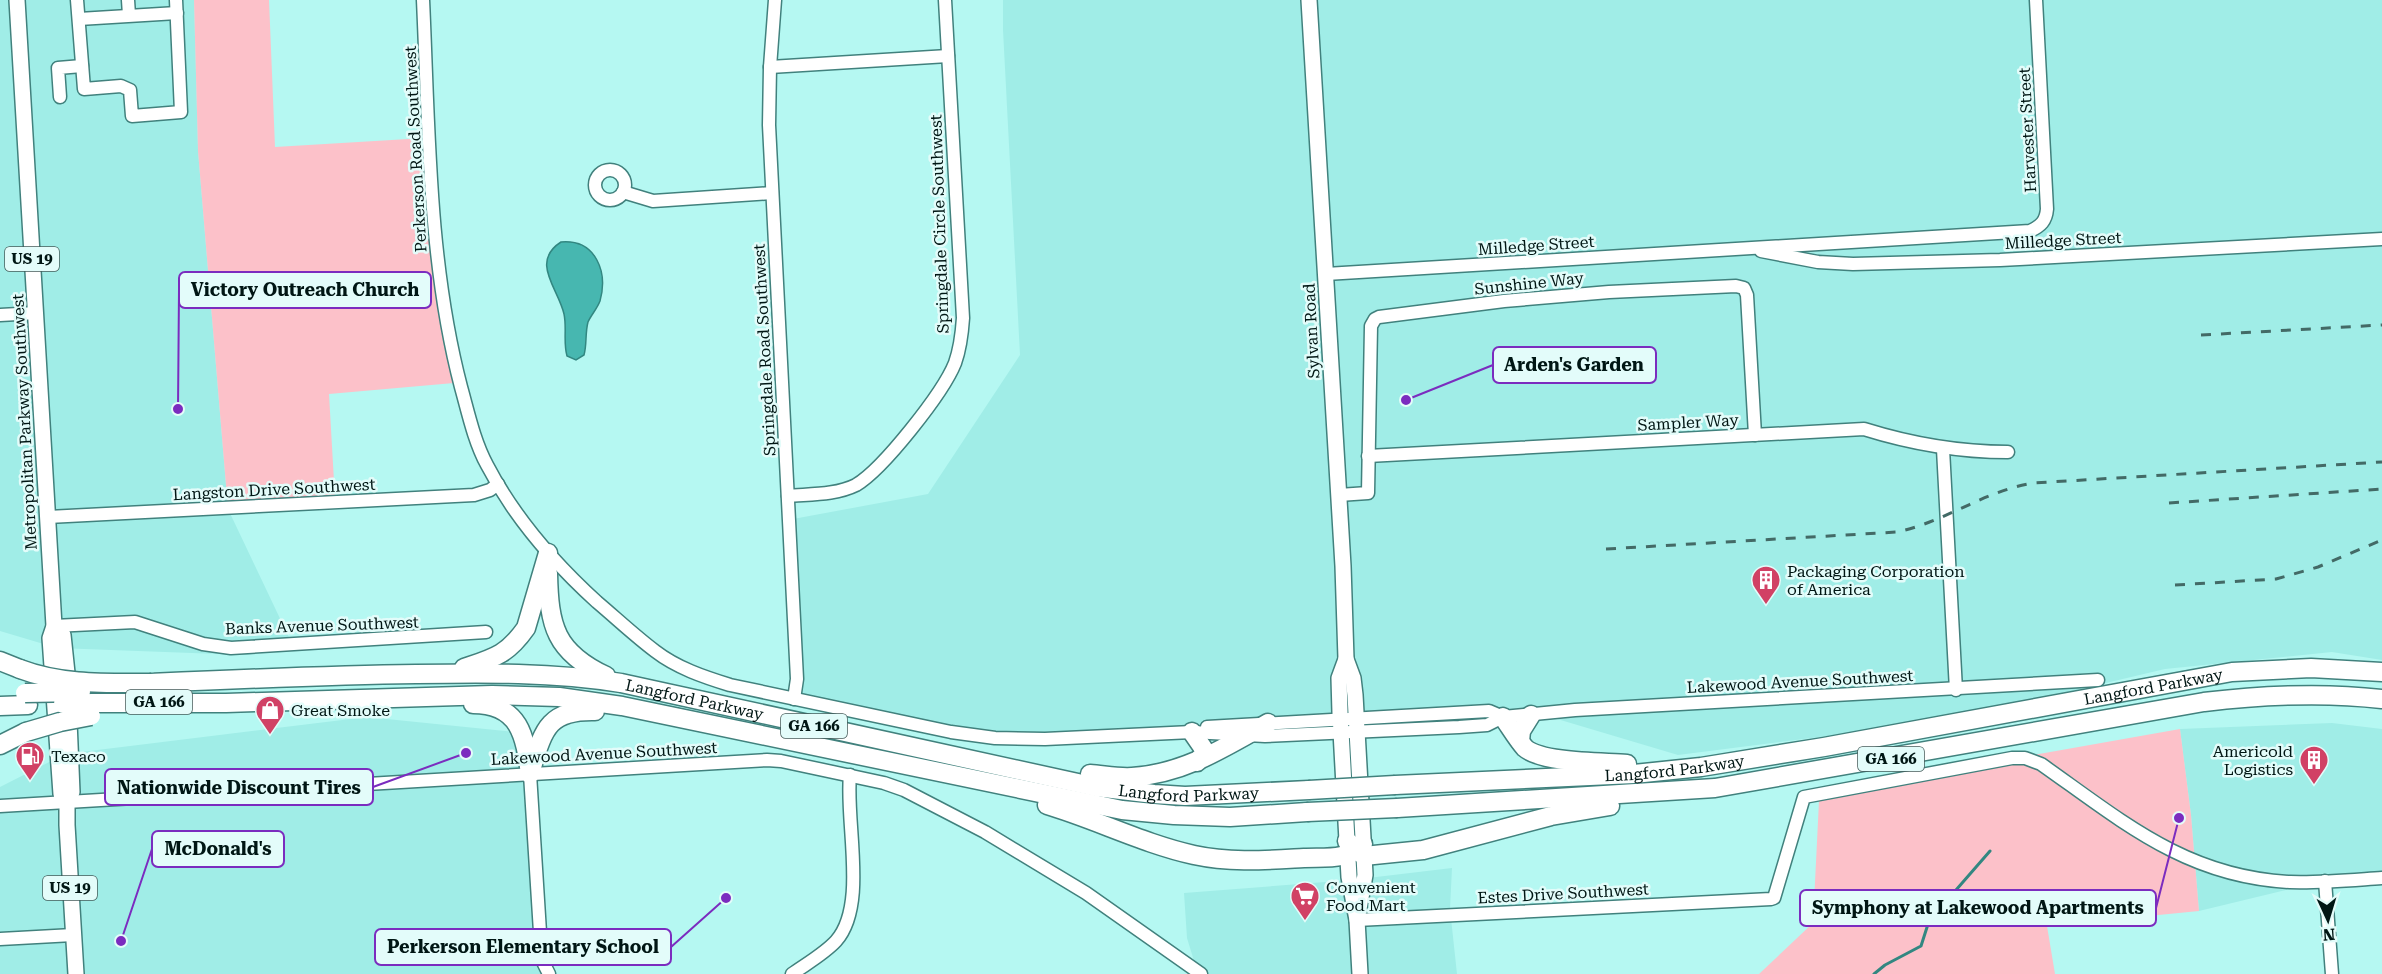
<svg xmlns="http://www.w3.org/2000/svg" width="2382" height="974" viewBox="0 0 2382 974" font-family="'Roboto Serif',serif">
  <rect width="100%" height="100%" fill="#b5f8f2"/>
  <!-- built -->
  <g fill="#a0ede7">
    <polygon points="0,0 194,0 198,151 228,509 294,648 246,655 57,648 0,631"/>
    <polygon points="1003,0 2382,0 2382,660 2332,652 2165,669 1945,721 1678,755 1527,710 979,739 800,694 793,519 928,494 1020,355 1003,30"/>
    <polygon points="367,717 526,733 540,929 552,974 0,974 0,787 65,754"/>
    <polygon points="2332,723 2382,729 2382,879 2323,881 2199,911 2191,815 2180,729"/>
    <polygon points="1452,868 1450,909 1457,974 1198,974 1187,938 1184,893 1351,880"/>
  </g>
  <!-- green -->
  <g fill="#fcc1c9">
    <polygon points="194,0 269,0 275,147 425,138 454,383 329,394 335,499 228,509 198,151"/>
    <polygon points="2180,729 2191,815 2199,911 2047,926 2055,974 1759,974 1813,923 1819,801 1938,772"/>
  </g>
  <!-- water -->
  <path fill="#47b7b0" stroke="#328781" stroke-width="1.5" d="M561 242C596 239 608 272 600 301 597 309 591 315 588 322 585 333 587 345 584 355L576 360 567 356C563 342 567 328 564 314 558 288 530 262 561 242Z"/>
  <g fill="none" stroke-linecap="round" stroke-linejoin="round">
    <!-- stream -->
    <polyline stroke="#328781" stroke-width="3" points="1874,974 1885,965 1921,946 1929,921 1990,851"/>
    <!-- minor casing -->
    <g stroke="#41817d" stroke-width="15">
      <g id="minor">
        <polyline points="77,0 84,89 121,86 130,90 132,116 181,112 176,0"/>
        <polyline points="128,0 129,15"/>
        <path d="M423 0C429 129 428 261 461 387 468 412 474 441 487 465 514 517 553 562 597 602 616 618 635 636 655 651 677 668 704 677 730 685L951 732 995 738 1045 739 1192 732 1265 736 1459 727 1487 725 1503 717 1575 710 2098 680"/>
        <polyline points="775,0 770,67 769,125 797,679 794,699"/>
        <polyline points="79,19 177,13"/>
        <polyline points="770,67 948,56"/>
        <polyline points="60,97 58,68 82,66"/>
        <circle cx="610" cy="185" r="15"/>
        <polyline points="623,192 653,201 772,193"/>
        <polyline points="1761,251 1818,262 1853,264 2000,260 2382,239"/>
        <path d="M1326 274 2030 231C2041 226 2046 221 2047 209L2036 0"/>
        <polyline points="0,315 36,313"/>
        <polyline points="1943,449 1956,690"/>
        <path d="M1368 456 1864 429C1912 444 1957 452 2008 452"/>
        <polyline points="1339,495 1368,493 1371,326 1375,319 1379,317 1504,301 1609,292 1736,286 1744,288 1747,295 1755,435"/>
        <path d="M788 496C810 494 836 495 856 485 883 469 943 393 955 363 960 349 962 333 963 318L945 0"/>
        <polyline points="48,517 474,495 490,490 498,484"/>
        <polyline points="54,626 135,622 203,644 231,648 486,632"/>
        <polyline points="1207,727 1489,711 1503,717"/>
        <polyline points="530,774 541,948 544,964 549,974"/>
        <polyline points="0,806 767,760 781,761 884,783 904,790 985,832 1086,893 1201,974"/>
        <polyline points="2325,881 2332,974"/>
        <path d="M1357 920 1771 899 1774 898 1804 797 2012 758H2025L2041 764C2122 821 2186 877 2290 882 2321 883 2352 880 2382 878"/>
        <polyline points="0,939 73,935"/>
        <path d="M792 974C806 964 824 954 836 941 868 905 845 822 850 775"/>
      </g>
    </g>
    <!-- major casing -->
    <g stroke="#41817d" stroke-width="18">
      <g id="major">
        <polyline points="17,0 54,626 50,638 61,794 67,801"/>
        <polyline points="1309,0 1343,566 1346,659 1353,678 1355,695 1364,856 1365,875 1357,920"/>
        <polyline points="54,626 63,635 67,673 72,792 67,801 67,825 76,974"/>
        <polyline points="1346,659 1339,678 1340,713 1349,877 1357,920 1360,974"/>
      </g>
    </g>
    <!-- highway casing -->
    <g stroke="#41817d" stroke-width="21">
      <g id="highway">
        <path d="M548 573C549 626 555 652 606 676"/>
        <polyline points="0,661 20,669"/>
        <path d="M464 668C494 658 507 655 526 628L548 553"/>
        <path id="s1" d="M151 683C240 679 328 675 416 674 484 673 553 672 621 683L1096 787 1154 794 1185 796 1309 790"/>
        <polyline points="92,703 226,703 492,695 559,697 622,706 1122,810 1174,815 1230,817 1307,812"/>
        <path d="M473 704C520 704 525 736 530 774"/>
        <polyline points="0,706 28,705"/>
        <path d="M1503 717C1510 727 1517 739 1525 748 1542 763 1604 762 1627 764"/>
        <polyline points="1192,732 1203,748 1204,754 1197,762"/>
        <polyline points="1520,741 1521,731 1531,715"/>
        <polyline points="0,745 26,732"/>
        <path d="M532 767C544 727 550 710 595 711"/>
        <path d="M1090 774C1104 775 1118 778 1132 777 1183 774 1224 748 1268 723"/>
        <path id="s2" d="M1395 785 1634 774 1701 767 1824 747 2232 672 2311 668 2382 672"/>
        <path d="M1047 805C1097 820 1144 844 1194 855 1231 863 1267 860 1304 858 1326 857 1347 861 1363 844"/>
        <path d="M1397 808 1715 788 2204 702C2263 695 2322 692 2382 699"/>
        <polyline points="1347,841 1364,856 1423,850 1551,816 1610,806"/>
      </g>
    </g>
    <!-- minor -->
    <use href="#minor" stroke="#fff" stroke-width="12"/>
    <!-- major -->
    <use href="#major" stroke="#fff" stroke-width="15"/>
    <!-- highway -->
    <use href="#highway" stroke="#fff" stroke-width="18"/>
    <!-- rail -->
    <g stroke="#436a66" stroke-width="3" stroke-dasharray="10 10" stroke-linecap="butt">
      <polyline points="2201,335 2382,325"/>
      <polyline points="2169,503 2382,489"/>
      <path d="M1606 549 1897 532C1945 522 1984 491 2033 483L2382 462"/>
      <polyline points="2175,585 2276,579 2318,567 2382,540"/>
    </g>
    <!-- highway-bridge casing -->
    <g stroke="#41817d" stroke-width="21" stroke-linecap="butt">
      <g id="highway-bridge">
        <path d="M20 669C62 685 107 683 151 683"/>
        <polyline points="25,693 81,692"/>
        <polyline points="63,704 92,703"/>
        <polyline points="26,732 60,722 91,716"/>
        <polyline points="1309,790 1395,785"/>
        <polyline points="1307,812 1397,808"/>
      </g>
    </g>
    <!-- highway-bridge -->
    <use href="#highway-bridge" stroke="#fff" stroke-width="18"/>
  </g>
  <!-- icons -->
  <defs>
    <g id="building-pin" transform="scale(1.5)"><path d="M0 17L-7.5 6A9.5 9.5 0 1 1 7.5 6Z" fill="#d14165" stroke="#e3fcfa"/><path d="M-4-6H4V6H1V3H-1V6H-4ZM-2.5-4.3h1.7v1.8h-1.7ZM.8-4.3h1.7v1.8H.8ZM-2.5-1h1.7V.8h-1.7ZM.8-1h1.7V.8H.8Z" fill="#fff"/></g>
    <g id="shop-pin" transform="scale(1.5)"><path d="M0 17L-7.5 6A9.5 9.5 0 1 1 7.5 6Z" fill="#d14165" stroke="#e3fcfa"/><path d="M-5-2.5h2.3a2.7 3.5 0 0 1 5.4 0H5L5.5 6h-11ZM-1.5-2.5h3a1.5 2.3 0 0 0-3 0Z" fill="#fff"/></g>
    <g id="fuel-pin" transform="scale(1.5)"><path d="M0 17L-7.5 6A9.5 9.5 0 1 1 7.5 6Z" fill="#d14165" stroke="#e3fcfa"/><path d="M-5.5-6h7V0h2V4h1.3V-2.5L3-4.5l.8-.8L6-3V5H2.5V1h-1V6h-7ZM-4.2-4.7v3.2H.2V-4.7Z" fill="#fff"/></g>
    <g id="supermarket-pin" transform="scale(1.5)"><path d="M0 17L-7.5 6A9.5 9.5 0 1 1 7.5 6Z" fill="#d14165" stroke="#e3fcfa"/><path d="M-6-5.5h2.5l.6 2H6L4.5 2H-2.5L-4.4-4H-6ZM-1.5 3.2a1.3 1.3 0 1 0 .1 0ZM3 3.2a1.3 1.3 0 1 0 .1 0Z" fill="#fff"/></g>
  </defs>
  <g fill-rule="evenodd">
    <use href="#building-pin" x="1766" y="580"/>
    <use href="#shop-pin" x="270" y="710"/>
    <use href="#fuel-pin" x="30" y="756"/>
    <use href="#building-pin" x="2314" y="760"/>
    <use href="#supermarket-pin" x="1305" y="896"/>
  </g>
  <g text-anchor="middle" stroke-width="5" stroke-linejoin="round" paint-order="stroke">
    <!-- shield labels -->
    <g fill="#e3fcfa" stroke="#445b59" stroke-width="1.5">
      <rect x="5" y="247" width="54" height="24" rx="4.5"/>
      <rect x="126" y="690" width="66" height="24" rx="4.5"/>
      <rect x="781" y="714" width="66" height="24" rx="4.5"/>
      <rect x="1858" y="747" width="66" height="24" rx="4.5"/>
      <rect x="43" y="876" width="54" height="24" rx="4.5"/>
    </g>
    <g font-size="15" font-weight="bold" fill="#001614">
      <text x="32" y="264">US 19</text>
      <text x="159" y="707">GA 166</text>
      <text x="814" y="731">GA 166</text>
      <text x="1891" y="764">GA 166</text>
      <text x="70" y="893">US 19</text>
    </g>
    <!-- street labels -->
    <g font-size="16" fill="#001614" stroke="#e3fcfa">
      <text transform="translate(2027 130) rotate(-93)" y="6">Harvester Street</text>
      <text transform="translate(415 149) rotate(-93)" y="6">Perkerson Road Southwest</text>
      <text transform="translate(939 224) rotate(-92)" y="6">Springdale Circle Southwest</text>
      <text transform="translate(2063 240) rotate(-3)" y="6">Milledge Street</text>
      <text transform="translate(1536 245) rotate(-4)" y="6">Milledge Street</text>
      <text transform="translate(1529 283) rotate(-6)" y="6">Sunshine Way</text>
      <text transform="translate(1311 331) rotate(-93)" y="6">Sylvan Road</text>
      <text transform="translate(764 350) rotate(-93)" y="6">Springdale Road Southwest</text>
      <text transform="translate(24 422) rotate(-93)" y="6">Metropolitan Parkway Southwest</text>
      <text transform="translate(1688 422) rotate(-3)" y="6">Sampler Way</text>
      <text transform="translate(274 489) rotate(-3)" y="6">Langston Drive Southwest</text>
      <text transform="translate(322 625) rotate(-2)" y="6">Banks Avenue Southwest</text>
      <text transform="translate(1800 681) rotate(-3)" y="6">Lakewood Avenue Southwest</text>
      <text dy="6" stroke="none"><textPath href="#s2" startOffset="766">Langford Parkway</textPath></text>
      <text dy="6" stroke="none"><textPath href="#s1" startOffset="546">Langford Parkway</textPath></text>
      <text transform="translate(604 753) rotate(-3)" y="6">Lakewood Avenue Southwest</text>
      <text dy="6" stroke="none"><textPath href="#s2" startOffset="280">Langford Parkway</textPath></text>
      <text dy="6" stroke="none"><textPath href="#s1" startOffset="1050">Langford Parkway</textPath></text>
      <text transform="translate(1563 893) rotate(-3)" y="6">Estes Drive Southwest</text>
    </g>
    <!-- poi labels -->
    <g font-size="16" fill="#001614" stroke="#e3fcfa" text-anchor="start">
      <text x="1787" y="577">Packaging Corporation<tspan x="1787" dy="18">of America</tspan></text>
      <text x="291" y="716">Great Smoke</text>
      <text x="2293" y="757" text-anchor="end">Americold<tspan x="2293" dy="18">Logistics</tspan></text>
      <text x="51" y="762">Texaco</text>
      <text x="1326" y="893">Convenient<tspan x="1326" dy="18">Food Mart</tspan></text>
    </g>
  </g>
  <!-- callouts -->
  <path fill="none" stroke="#7b2cbf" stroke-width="2" d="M178 409L179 290M1406 400L1493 365M466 753L373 787M121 941L152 849M2179 818L2156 908M726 898L671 947"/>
  <g fill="#7b2cbf" stroke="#e3fcfa" stroke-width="2">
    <circle cx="178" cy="409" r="6"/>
    <circle cx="1406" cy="400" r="6"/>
    <circle cx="466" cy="753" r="6"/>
    <circle cx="121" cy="941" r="6"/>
    <circle cx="2179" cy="818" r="6"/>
    <circle cx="726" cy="898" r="6"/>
  </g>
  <g fill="#e3fcfa" stroke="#7b2cbf" stroke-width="2">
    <rect x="179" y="272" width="252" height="36" rx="6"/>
    <rect x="1493" y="347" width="163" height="36" rx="6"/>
    <rect x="105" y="769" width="268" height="36" rx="6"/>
    <rect x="152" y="831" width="132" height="36" rx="6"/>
    <rect x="1800" y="890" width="356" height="36" rx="6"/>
    <rect x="375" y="929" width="296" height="36" rx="6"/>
  </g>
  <g font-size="18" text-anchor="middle" font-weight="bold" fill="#001614">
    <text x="305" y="296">Victory Outreach Church</text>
    <text x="1574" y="371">Arden's Garden</text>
    <text x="239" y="794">Nationwide Discount Tires</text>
    <text x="218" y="855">McDonald's</text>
    <text x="1978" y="914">Symphony at Lakewood Apartments</text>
    <text x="523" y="953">Perkerson Elementary School</text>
  </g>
  <!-- north arrow -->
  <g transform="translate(2328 920) rotate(176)" stroke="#e3fcfa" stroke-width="4.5" paint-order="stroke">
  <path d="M0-4.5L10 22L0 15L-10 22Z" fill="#001614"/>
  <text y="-9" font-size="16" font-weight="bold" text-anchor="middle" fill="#001614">N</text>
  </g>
</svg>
